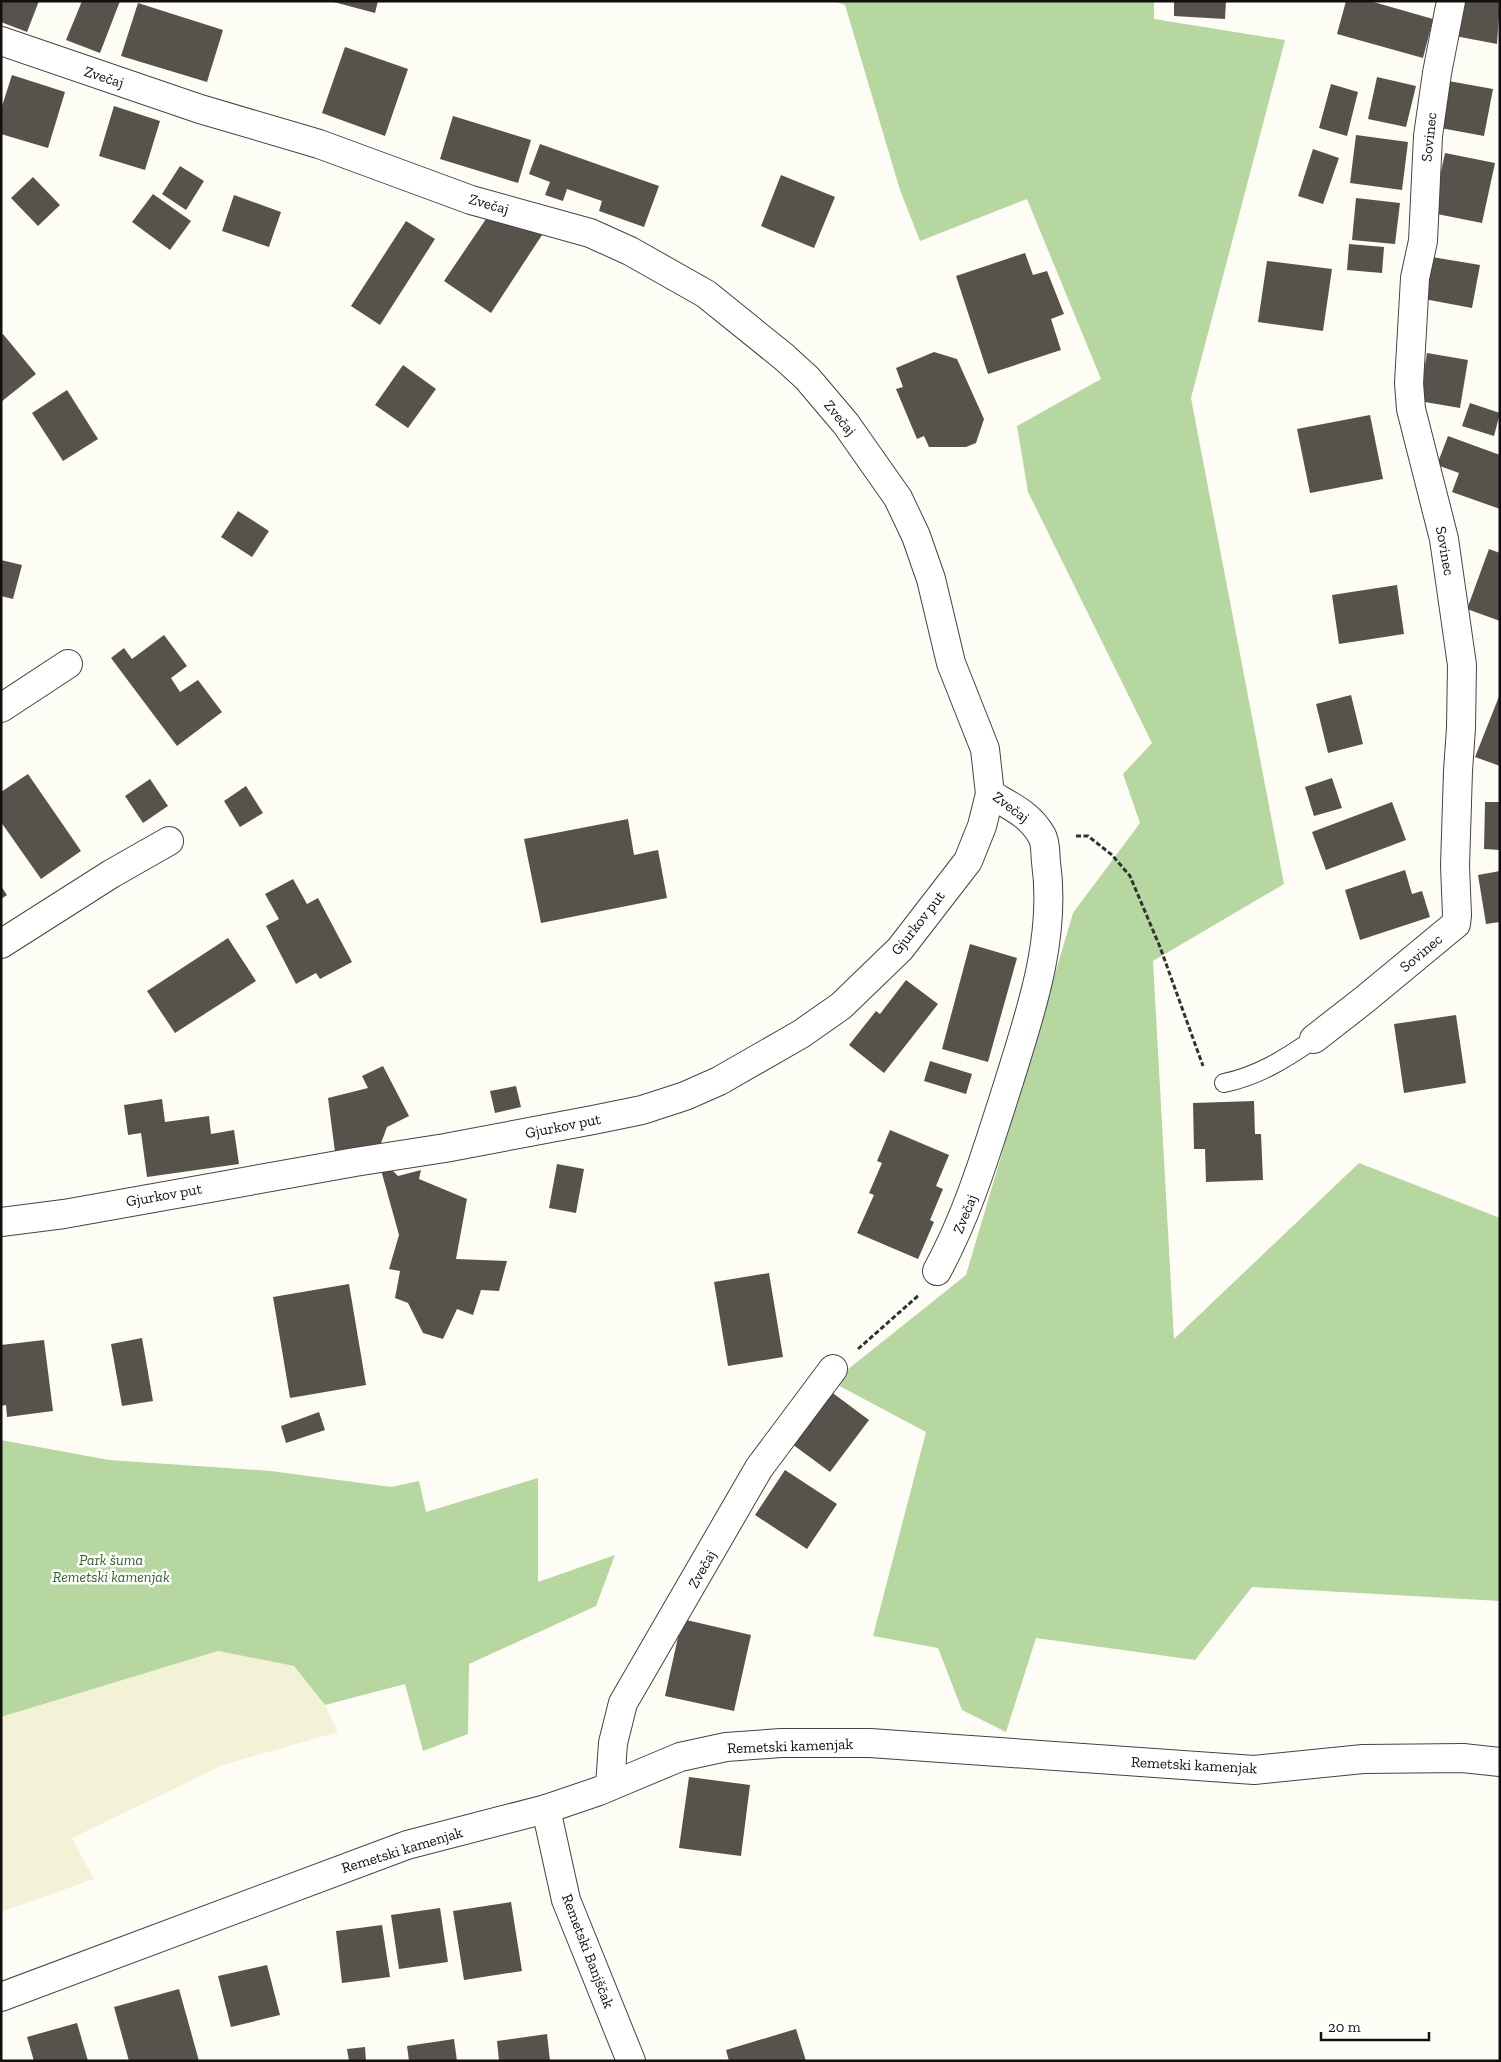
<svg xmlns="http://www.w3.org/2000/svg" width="1501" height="2062" viewBox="0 0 1501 2062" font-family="'Zilla Slab',serif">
  <rect width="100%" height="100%" fill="#fefdf5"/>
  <!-- farmland -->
  <polygon fill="#f3f2d6" points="218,1651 294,1666 325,1705 338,1732 223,1765 72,1838 94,1879 1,1912 1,1717"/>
  <!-- forest -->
  <g fill="#b7d7a0">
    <polygon points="834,1 1154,1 1154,19 1285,40 1191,398 1284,884 1153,961 1174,1339 1359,1163 1500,1218 1500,1601 1252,1587 1195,1660 1036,1638 1006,1732 962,1710 938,1648 873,1636 926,1432 832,1382 966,1275 1073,913 1140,823 1123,774 1152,743 1028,492 1017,426 1101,379 1027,199 920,241 900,190 845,5"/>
    <polygon points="1,1440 109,1460 271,1471 391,1487 419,1481 426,1512 538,1478 538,1582 615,1555 596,1606 469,1664 468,1734 423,1751 405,1684 325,1705 294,1666 218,1651 1,1717"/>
  </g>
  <!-- building -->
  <g fill="#58524d">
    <polygon points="1,1 39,1 27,32 1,22"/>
    <polygon points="82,1 120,1 100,53 66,40"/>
    <polygon points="330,1 378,1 375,13"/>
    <polygon points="1174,1 1226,1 1225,19 1174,16"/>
    <polygon points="1346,1 1370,1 1433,19 1423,58 1337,34"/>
    <polygon points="1461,1 1500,1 1497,44 1455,36"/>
    <polygon points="138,3 223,30 207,82 121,56"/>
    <polygon points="345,47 408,69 385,136 322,113"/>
    <polygon points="12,75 65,92 48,148 1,134 1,109"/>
    <polygon points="1377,77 1416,86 1406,127 1368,119"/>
    <polygon points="1443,80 1493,89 1484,136 1435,127"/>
    <polygon points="1331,84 1358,92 1347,136 1319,128"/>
    <polygon points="114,106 160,121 145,170 99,156"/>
    <polygon points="453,116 531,140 518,183 440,159"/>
    <polygon points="1356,135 1408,142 1402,190 1350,183"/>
    <polygon points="540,144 659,186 644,227 599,211 602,201 567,189 563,201 545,195 550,182 529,174"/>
    <polygon points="1313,149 1339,158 1323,204 1298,196"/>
    <polygon points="1445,153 1495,163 1482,223 1432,213"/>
    <polygon points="180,166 204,181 186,210 162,194"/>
    <polygon points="781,175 835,197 814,248 761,226"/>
    <polygon points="33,177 60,205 38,226 11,198"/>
    <polygon points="153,194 191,221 170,250 132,222"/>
    <polygon points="234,195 281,212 269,247 222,231"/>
    <polygon points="1356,198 1400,203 1395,244 1352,240"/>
    <polygon points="486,219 544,232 491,313 444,281"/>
    <polygon points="406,221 435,239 380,325 351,306"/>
    <polygon points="1349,244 1384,247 1382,273 1347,270"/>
    <polygon points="1025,253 1033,275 1047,271 1064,314 1051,319 1061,350 988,374 956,276"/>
    <polygon points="1432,257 1480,265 1472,308 1424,299"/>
    <polygon points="1267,261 1332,269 1323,331 1258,322"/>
    <polygon points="3,334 36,374 1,402 1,336"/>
    <polygon points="934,352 957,359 984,419 976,443 966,447 929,447 924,436 917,439 896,389 903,387 896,368"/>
    <polygon points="1427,353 1468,360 1460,408 1419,401"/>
    <polygon points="403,365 436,389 408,428 375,405"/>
    <polygon points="67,390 98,439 63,461 32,413"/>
    <polygon points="1470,403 1500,413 1494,436 1462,426"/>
    <polygon points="1370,415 1383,479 1310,493 1297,429"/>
    <polygon points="1448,436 1500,455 1500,509 1452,492 1459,473 1437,465"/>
    <polygon points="238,511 269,531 252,557 221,537"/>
    <polygon points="1489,549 1500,553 1500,621 1467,609"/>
    <polygon points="1,560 22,565 13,599 1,596"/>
    <polygon points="1397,585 1404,634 1339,644 1332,595"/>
    <polygon points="164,635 187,666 171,678 180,692 198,680 222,712 177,746 111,658 124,648 132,659"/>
    <polygon points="1500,694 1500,766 1475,757"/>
    <polygon points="1351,695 1363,744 1328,753 1316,704"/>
    <polygon points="28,774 81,851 41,879 1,822 1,792"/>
    <polygon points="1332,778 1342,808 1314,816 1305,787"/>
    <polygon points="150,779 168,806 143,823 125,796"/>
    <polygon points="246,786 263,813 240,827 224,801"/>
    <polygon points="1392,802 1406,840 1326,870 1312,832"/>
    <polygon points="1485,802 1500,802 1500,850 1484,849"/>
    <polygon points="628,819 634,855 658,850 667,898 541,923 524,839"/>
    <polygon points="1405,870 1412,894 1422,891 1430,917 1360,940 1345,890"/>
    <polygon points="1500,871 1500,922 1486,924 1478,875"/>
    <polygon points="293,879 307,904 318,898 352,962 320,979 316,973 296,984 266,926 279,919 265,894"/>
    <polygon points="1,886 7,895 1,899"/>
    <polygon points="228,938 256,981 175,1033 147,991"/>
    <polygon points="970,944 1017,958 988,1062 942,1049"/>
    <polygon points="906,980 938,1004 884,1073 849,1045 876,1011 880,1014"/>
    <polygon points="1456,1015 1466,1083 1404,1093 1394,1024"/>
    <polygon points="930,1061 972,1074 966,1094 924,1081"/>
    <polygon points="383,1066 409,1116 387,1127 380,1146 335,1152 328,1098 368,1088 362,1076"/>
    <polygon points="516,1086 521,1107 495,1113 490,1091"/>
    <polygon points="162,1099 165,1122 209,1116 211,1134 234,1130 239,1164 147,1177 141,1133 128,1135 124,1105"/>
    <polygon points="1254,1101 1255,1134 1261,1134 1263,1180 1206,1182 1205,1149 1194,1149 1193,1103"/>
    <polygon points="890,1130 949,1155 936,1186 943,1189 930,1220 934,1222 918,1259 857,1233 874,1195 869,1193 882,1163 877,1161"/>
    <polygon points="557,1164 584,1169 576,1213 549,1208"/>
    <polygon points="391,1169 398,1176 421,1170 419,1179 467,1199 456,1259 507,1261 499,1291 481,1290 473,1315 457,1309 443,1339 423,1333 408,1303 395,1298 400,1271 389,1269 399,1235 381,1170"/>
    <polygon points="769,1273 783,1357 728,1366 714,1282"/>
    <polygon points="349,1284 366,1385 290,1398 273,1297"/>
    <polygon points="142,1338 153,1401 122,1406 111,1344"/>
    <polygon points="44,1340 53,1411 7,1417 6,1405 1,1406 1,1345"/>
    <polygon points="830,1391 869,1420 830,1472 792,1444"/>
    <polygon points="319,1412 325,1430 286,1443 281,1426"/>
    <polygon points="785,1470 837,1504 807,1549 755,1515"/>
    <polygon points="682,1619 751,1635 734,1711 665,1696"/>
    <polygon points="689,1777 750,1785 741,1856 679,1848"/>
    <polygon points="511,1902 522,1971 464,1980 453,1911"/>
    <polygon points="440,1908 448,1962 399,1969 391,1915"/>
    <polygon points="382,1925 390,1977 342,1983 336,1931"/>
    <polygon points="267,1965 280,2015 231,2027 218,1976"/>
    <polygon points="179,1989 199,2061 129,2061 114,2007"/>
    <polygon points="77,2023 88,2061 34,2061 27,2037"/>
    <polygon points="796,2029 806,2061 729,2061 726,2050"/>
    <polygon points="547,2034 550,2061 499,2061 497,2041"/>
    <polygon points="454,2039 457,2061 409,2061 407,2046"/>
    <polygon points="365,2047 366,2061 349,2061 347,2049"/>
  </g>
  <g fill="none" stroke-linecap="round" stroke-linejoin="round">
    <!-- lane casing -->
    <g stroke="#434343" stroke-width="20">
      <path id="lane" d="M1224 1083C1258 1076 1285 1059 1314 1039"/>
    </g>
    <!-- street casing -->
    <g stroke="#434343" stroke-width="30">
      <g id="street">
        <polyline points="1,41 200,109 319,144 471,200 590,233 630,251 706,294 784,357 807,378 846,424 898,498 916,536 931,579 951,663 985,749 990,794 982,826 968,861 900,949 841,1006 801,1034 719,1081 685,1096 642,1110 593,1120 445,1148 355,1162 64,1214 1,1222"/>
        <polyline points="1,708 68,664"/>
        <polyline points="1,944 111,874 169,841"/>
        <polyline points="1314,1039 1364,1000 1445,933 1456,924 1457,915 1455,866 1458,771 1461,728 1462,665 1444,539 1411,409 1409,383 1415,278 1423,241 1428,136 1437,73 1451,1"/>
        <path d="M937 1271C968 1214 986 1153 1006 1091 1029 1017 1057 940 1046 862 1045 854 1046 843 1042 836 1030 814 1010 806 990 794"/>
        <polyline points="610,1786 613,1743 623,1703 759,1468 833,1369"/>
        <polyline points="546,1809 566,1900 631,2061"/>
        <polyline points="1,1997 407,1845 546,1809 599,1791 680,1757 726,1747 781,1743 870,1743 1254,1770 1363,1759 1463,1758 1500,1762"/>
      </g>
    </g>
    <!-- path -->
    <g stroke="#323232" stroke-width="3" stroke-dasharray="5 2.5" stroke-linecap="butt">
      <polyline points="1076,836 1088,836 1112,855 1130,876 1160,947 1203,1066"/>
      <polyline points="858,1349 919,1295"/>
    </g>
    <!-- lane -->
    <use href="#lane" stroke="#fff" stroke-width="18"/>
    <!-- street -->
    <use href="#street" stroke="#fff" stroke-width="28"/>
  </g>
  <g text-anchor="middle" stroke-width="5" stroke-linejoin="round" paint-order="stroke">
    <!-- street labels -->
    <g font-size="15" fill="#101010" stroke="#fff">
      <text transform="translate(104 77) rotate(18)" y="5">Zvečaj</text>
      <text transform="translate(1429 137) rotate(-84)" y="5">Sovinec</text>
      <text transform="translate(489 204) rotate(16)" y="5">Zvečaj</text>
      <text transform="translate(840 418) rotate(51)" y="5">Zvečaj</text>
      <text transform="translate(1445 551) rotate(80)" y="5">Sovinec</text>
      <text transform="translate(1011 807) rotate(37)" y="5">Zvečaj</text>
      <text transform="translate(918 923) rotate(-52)" y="5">Gjurkov put</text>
      <text transform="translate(1421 953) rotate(-40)" y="5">Sovinec</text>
      <text transform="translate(563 1126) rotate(-11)" y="5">Gjurkov put</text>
      <text transform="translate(164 1195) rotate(-10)" y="5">Gjurkov put</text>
      <text transform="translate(965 1214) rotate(-68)" y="5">Zvečaj</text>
      <text transform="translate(702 1569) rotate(-61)" y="5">Zvečaj</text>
      <text transform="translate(790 1746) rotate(-2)" y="5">Remetski kamenjak</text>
      <text transform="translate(1194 1765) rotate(3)" y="5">Remetski kamenjak</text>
      <text transform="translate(402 1850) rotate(-17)" y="5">Remetski kamenjak</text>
      <text transform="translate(588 1951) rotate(69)" y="5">Remetski Banjščak</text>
    </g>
    <!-- park labels -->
    <g font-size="15" font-style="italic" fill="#2f6524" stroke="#fff">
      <text x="111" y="1565">Park šuma<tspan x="111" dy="17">Remetski kamenjak</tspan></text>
    </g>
  </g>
  <!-- border -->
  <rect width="1501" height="2062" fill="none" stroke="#101010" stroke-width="5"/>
  <!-- scale -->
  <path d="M1321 2032v8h108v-8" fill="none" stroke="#101010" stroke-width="2.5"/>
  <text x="1328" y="2032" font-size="15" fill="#101010" stroke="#ffffff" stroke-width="4" paint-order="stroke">20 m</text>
</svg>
